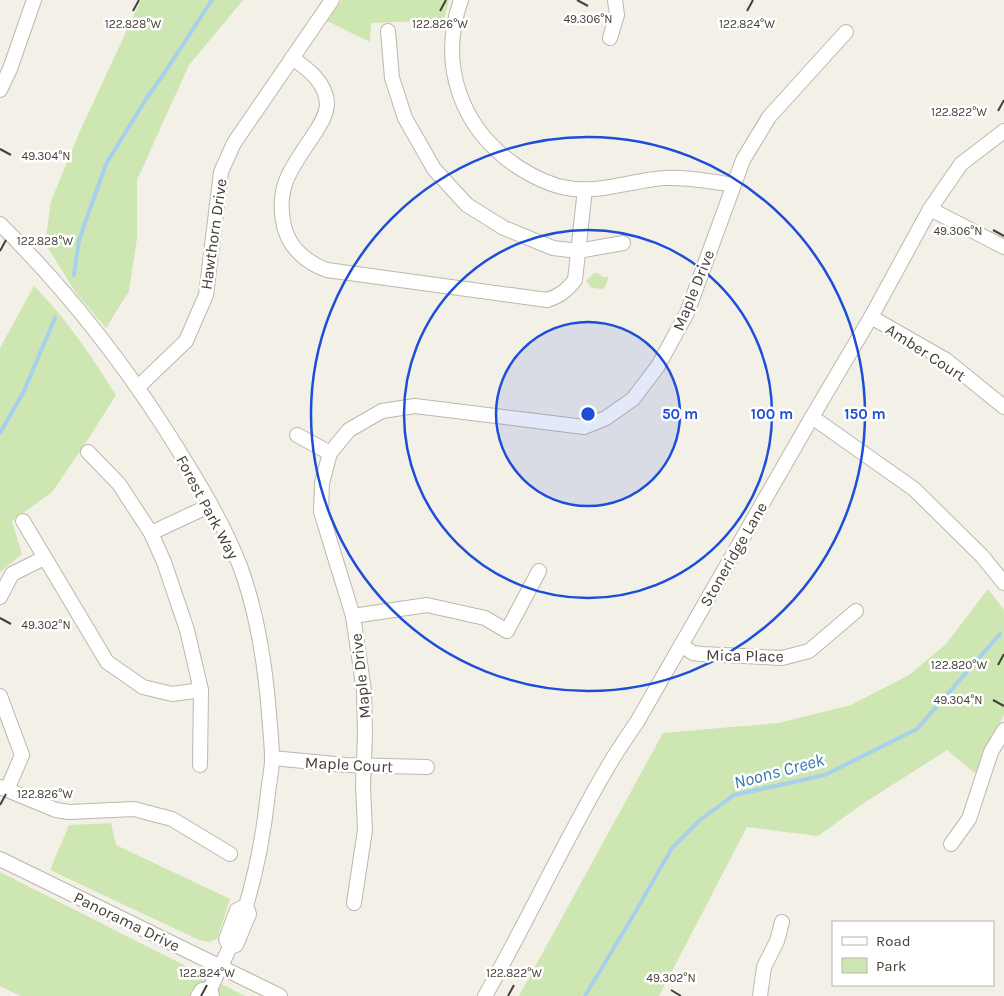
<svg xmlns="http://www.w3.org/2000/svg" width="1004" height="996" viewBox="0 0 1004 996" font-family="Karla,sans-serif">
  <rect width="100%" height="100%" fill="#f3f0e8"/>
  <!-- green -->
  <g fill="#cee6b2">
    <polygon points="141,0 243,0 189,65 137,180 137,238 129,291 106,328 76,293 45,243 51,201 80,131"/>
    <polygon points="342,0 449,0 444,20 371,23 370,42 327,21"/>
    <polygon points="594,273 598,273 602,277 609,277 605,287 602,289 592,288 586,281"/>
    <path d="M34 286C68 321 90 354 116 395L87 441 52 492 12 521 22 554 0 572V348Z"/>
    <polygon points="988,589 1004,610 1004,715 975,773 947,750 864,803 818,836 747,827 659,996 519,996 663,733 778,723 851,705 909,675 946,644"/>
    <polygon points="111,823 116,845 230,899 217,939 209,942 199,940 50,870 69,825"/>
    <polygon points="0,872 245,996 20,996 0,986"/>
  </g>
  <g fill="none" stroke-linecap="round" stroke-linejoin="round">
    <!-- stream -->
    <g stroke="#a7d0ed" stroke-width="4">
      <polyline points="74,275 79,240 106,164 148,96 165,72 212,0"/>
      <polyline points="0,433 24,391 55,318"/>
      <polyline points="585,996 633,916 672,848 700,820 734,795 825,775 917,729 1000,634"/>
    </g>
    <!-- minor casing -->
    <g stroke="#beb7ab" stroke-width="16">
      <g id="minor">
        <path d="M461 0C438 65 461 129 518 167 532 176 549 185 567 188 600 194 632 180 665 178 688 177 711 181 733 185"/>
        <polyline points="388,31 392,78 405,118 434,169 467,205 504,228 553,248 578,251 623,243"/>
        <polyline points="610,38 617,15 615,0"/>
        <path d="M292 58C308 69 327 83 327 105 326 117 319 126 313 136 292 167 275 187 284 226 289 248 307 263 327 270L547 300C560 296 567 290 575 280L585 189"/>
        <polyline points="0,90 10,69 34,0"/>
        <polyline points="930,209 1004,247"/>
        <path d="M0 224C62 285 115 352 162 424 191 470 220 515 240 566 257 612 265 663 269 713 270 728 272 744 272 759 272 770 269 782 268 793 264 832 257 869 246 906L249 914 236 945 230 947 210 989 212 996"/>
        <polyline points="871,317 946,360 1004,407"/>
        <polyline points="138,387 186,341 206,295 221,172 234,143 332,0"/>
        <polyline points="812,417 914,489 982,556 1004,583"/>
        <polyline points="297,435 330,453"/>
        <polyline points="88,452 119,484 151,533"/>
        <polyline points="23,521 107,662 143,687 172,694 201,690"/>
        <polyline points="0,597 12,574 44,558"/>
        <polyline points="353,616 427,605 485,618 507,631 539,571"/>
        <polyline points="681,645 693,653 702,654 782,658 809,651 856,611"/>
        <polyline points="0,696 22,755 7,790"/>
        <polyline points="272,758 346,765 427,767"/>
        <polyline points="200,765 201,690 187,630 164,562 151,533 211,505"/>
        <polyline points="0,787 56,810 69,812 134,809 172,819 230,854"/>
        <polyline points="951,844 969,819 991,752 1004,730"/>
        <polyline points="0,859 280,996"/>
        <polyline points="354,903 365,830 363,786 365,734 364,691 353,616 321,512 322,483 330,453 349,430 382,411 415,406 584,427 606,418 633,399 658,366 687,313 743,160 769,117 846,32"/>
        <polyline points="230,947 226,939 237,910 246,906"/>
        <polyline points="198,996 202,990 210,989"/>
        <path d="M485 996C527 922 563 844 606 770 615 754 626 738 637 722L812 417 871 317 930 209 961 164 1004 131"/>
        <polyline points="760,996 764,967 777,941 782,922"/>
      </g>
    </g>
    <!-- minor -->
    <use href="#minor" stroke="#fff" stroke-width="14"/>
  </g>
  <!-- ticks -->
  <path fill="none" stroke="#464037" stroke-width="2" d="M577 0 588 6M133 11 139 0M440 11 446 0M747 11 753 0M998 111 1004 100M0 149 11 155M993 230 1004 236M0 251 6 240M0 618 11 624M998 665 1004 654M993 700 1004 706M0 805 6 794M671 990 681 996M201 996 207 985M508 996 514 985"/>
  <!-- distance rings -->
  <circle cx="588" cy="414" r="92" fill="#1d4ed8" fill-opacity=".12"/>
  <g fill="none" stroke="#1d4ed8" stroke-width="2.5">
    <circle cx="588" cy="414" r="92"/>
    <circle cx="588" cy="414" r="184"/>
    <circle cx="588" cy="414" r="277"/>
  </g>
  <g text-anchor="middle" stroke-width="5" stroke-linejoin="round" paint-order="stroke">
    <!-- street labels -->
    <g font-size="16" fill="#464037" stroke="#fff">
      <text transform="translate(213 234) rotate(-82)" y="6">Hawthorn Drive</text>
      <text transform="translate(693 290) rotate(-68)" y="6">Maple Drive</text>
      <text transform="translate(926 352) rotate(33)" y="6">Amber Court</text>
      <text transform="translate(208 507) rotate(62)" y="6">Forest Park Way</text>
      <text transform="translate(733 554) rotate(-60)" y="6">Stoneridge Lane</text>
      <text transform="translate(745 655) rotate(1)" y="6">Mica Place</text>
      <text transform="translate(360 676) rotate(-96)" y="6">Maple Drive</text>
      <text transform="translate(349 764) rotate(3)" y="6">Maple Court</text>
      <text transform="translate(127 921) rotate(26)" y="6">Panorama Drive</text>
    </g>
    <!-- water labels -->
    <g font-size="18" font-style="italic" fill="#357aad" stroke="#fff">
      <text transform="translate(779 771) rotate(-15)" y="6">Noons Creek</text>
    </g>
  </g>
  <g font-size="12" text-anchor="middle" fill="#464037" stroke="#fff" stroke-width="5" stroke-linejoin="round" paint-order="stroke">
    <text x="588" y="23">49.306°N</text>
    <text x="133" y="28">122.828°W</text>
    <text x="440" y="28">122.826°W</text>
    <text x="747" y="28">122.824°W</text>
    <text x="959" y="116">122.822°W</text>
    <text x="46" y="160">49.304°N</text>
    <text x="958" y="235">49.306°N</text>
    <text x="45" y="245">122.828°W</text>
    <text x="46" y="629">49.302°N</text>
    <text x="959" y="669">122.820°W</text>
    <text x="958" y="704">49.304°N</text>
    <text x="45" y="798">122.826°W</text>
    <text x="207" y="977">122.824°W</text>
    <text x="514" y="977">122.822°W</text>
    <text x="671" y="982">49.302°N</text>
  </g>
  <circle cx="588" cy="414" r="8" fill="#1d4ed8" stroke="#fff" stroke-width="2.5"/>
  <g font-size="15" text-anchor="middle" font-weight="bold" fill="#1d4ed8" stroke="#fff" stroke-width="5" stroke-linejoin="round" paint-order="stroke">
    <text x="680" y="419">50 m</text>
    <text x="772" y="419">100 m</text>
    <text x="865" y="419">150 m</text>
  </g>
  <!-- legend -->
  <rect x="832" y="921" width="162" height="65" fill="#ffffff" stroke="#b5b3af"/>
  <rect x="842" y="937" width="25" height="8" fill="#ffffff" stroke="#b5b3af"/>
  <text x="876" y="946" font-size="15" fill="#464037">Road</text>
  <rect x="842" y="958" width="25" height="15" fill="#cee6b2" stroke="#b5b3af"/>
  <text x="876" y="971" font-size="15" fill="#464037">Park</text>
</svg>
